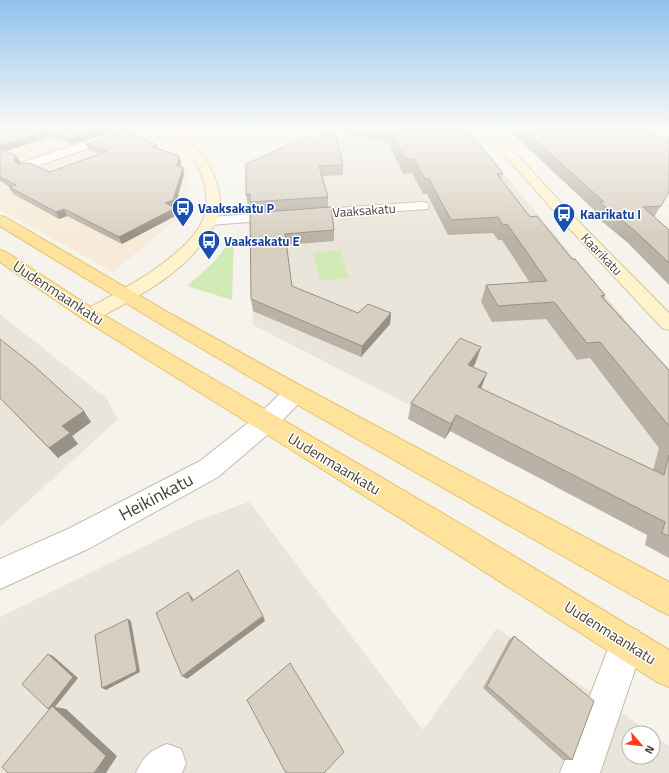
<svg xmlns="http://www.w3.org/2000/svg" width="669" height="773" viewBox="0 0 669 773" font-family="'Titillium Web',sans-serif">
  <rect width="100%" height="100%" fill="#f6f3ec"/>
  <!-- residential -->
  <g fill="#eae5da">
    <polygon points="336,129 467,129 669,372 669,538 253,325 249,170"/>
    <polygon points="0,314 106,398 118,419 0,527"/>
    <polygon points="249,502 423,730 497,628 651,733 629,733 629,757 653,757 653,735 669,746 669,773 0,773 0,617 198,520"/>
  </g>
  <!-- commercial -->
  <polygon fill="#f7ead8" points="0,129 127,129 184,161 190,183 186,211 113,272 0,209"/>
  <!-- green -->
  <g fill="#d2eab5">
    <polygon points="234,236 232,300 187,286 213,263"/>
    <polygon points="340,250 349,278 320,281 313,253"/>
  </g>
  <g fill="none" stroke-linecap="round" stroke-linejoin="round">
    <!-- street casing -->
    <g stroke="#c2bbae" stroke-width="2">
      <g id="street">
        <polygon points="123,129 139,129 138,131 29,169 21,169 19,166 21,163"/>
        <polygon points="422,202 427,203 429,206 427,209 210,225 205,224 203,221 205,218 210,217"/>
        <polygon points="295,384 303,387 306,393 303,399 274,429 218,477 90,548 0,589 0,559 70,528 200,461 258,415 287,387"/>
        <polygon points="627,626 639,631 644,643 600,773 560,773 615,631"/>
        <path d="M167 744 181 749 186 763 182 773H136C144 755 150 751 167 744Z"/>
      </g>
    </g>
    <!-- secondary casing -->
    <g stroke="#d6c79b" stroke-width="2">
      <g id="secondary">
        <path d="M156 129C160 129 167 128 171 130 184 135 197 148 205 159 216 176 224 197 218 217 217 223 213 228 209 233 184 274 137 297 97 319L90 321 83 319 81 315 83 311C117 293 191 255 204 217 209 201 206 182 198 167 192 156 182 146 171 139 166 136 159 134 156 129Z"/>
        <polygon points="482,129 493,129 577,220 669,313 669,330 662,328 567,226"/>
      </g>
    </g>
    <!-- primary casing -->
    <g stroke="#e6c16a" stroke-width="2">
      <g id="primary">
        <polygon points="0,216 5,217 171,314 303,387 669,582 669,615 658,610 287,399 157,322 0,226"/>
        <polygon points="0,250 6,252 97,311 466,527 669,650 669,687 657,682 446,547 83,319 0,262"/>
      </g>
    </g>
    <!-- street -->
    <use href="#street" fill="#fff" fill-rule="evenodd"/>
    <!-- secondary -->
    <use href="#secondary" fill="#fff3cd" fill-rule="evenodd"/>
    <!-- primary -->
    <use href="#primary" fill="#ffe39c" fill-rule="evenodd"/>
  </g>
  <!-- wall -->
  <g fill="#bab2a6">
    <polygon points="0,129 112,129 113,131 72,144 50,137 5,151 16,156 20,162 19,164 50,172 101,154 88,150 86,144 157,145 158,148 179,156 181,163 180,166 183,167 184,174 175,207 173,207 177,215 122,244 67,216 59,219 13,194 9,187 10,187 0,181"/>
    <polygon points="345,129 467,129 503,173 501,180 530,217 572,259 605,295 604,298 669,370 669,558 645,545 647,535 450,431 445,439 408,419 411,403 481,347 475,364 473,367 481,389 653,470 659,448 590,358 577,360 546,319 492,322 481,302 486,285 530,283 502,240 498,240 493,233 448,235 427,194 423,194 412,173 403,174 389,143 345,132"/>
    <polygon points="508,129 649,129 669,192 654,217 669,230 669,285 628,243 593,214 595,211"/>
    <polygon points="246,164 343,165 343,175 322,176 328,197 328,207 334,230 334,241 286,245 292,286 358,313 391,313 390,324 361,357 253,311 251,299 251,213 250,205 248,205 246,195"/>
    <polygon points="0,398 91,422 72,436 78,444 58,458"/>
    <polygon points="514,636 572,760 563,760 483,688 509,640"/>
  </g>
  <!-- shaded-wall -->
  <g fill="#979187">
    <polygon points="98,129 112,129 113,131 72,144 70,138"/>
    <polygon points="47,131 50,137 0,153 0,146"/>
    <polygon points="157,145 158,151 153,147"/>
    <polygon points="16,156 20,162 18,167 14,160"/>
    <polygon points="179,156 181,163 179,172 177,166"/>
    <polygon points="183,167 184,174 175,207 167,210 165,203"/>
    <polygon points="175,208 177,215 122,244 119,237"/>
    <polygon points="64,209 67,216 59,219 56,212"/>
    <polygon points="391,313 390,324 361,357 362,346"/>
    <polygon points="481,347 475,364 463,381 468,365"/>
    <polygon points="487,373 481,389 478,387"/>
    <polygon points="84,411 91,422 72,436 78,444 58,458 49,448 62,426"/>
    <polygon points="456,415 450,431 445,439 451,424"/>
    <polygon points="188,592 192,597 196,606 192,601"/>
    <polygon points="263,616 265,621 187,679 182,676"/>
    <polygon points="128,619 131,621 140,672 106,690 102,688"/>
    <polygon points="48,654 53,656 78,678 55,707 66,709 117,756 106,773 94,773 53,710 48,709"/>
  </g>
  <!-- building -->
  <g fill="#d8cfc1" stroke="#979187">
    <polygon points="0,129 98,129 70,138 47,131 0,146"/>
    <polygon points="333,129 334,129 343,165 319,166 328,197 250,202 250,194 246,195 246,164 307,136 316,139"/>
    <polygon points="388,129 467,129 503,173 497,174 530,217 537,216 572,259 575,259 605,295 601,296 669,370 669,426 600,342 587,343 554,302 498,306 486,285 547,281 507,224 503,225 498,217 451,220 429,179 425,179 414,159 405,159 390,130"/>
    <polygon points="523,129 649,129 660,136 669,138 669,192 661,206 643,207 669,230 669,263 635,231 599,202 604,202"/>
    <polygon points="124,131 157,145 153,147 179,156 177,166 183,167 173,200 165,203 175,208 119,237 64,209 56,212 9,187 16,185 0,177 0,149 16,156 14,160 18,164 30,163 50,172 108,151 86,144"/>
    <polygon points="331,207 334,230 285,234 292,286 358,313 368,304 391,313 362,346 251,299 250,213"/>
    <polygon points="460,338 481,347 468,365 487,373 478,387 664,475 669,455 669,536 662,533 665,522 456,415 451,424 411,403"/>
    <polygon points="0,339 33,365 84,411 62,426 70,433 49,448 0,398"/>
    <polygon points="238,570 263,616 182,676 156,613 188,592 192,601"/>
    <polygon points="128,619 137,671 102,688 95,635"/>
    <polygon points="514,636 594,701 572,760 487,686"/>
    <polygon points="48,654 73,677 48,709 22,684"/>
    <polygon points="290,663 344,752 324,773 286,773 247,700"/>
    <polygon points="52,706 106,756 94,773 8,773 2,767"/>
  </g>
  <!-- sky -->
  <linearGradient id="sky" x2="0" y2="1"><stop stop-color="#8fc1ec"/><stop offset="0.54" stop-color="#fbfaf6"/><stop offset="1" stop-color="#fbfaf6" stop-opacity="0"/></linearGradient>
  <rect width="669" height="237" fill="url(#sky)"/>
  <!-- icons -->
  <defs>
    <g id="bus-pin" transform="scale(1.15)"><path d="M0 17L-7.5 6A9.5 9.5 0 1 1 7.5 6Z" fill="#1a4fb4" stroke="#fff"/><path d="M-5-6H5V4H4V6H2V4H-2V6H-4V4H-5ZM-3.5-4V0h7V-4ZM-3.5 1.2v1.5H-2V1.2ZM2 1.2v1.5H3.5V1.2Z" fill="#fff"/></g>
  </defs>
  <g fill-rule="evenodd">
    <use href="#bus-pin" x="183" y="208"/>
    <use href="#bus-pin" x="564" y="214"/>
    <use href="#bus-pin" x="209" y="241"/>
  </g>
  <g text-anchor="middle" stroke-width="3" stroke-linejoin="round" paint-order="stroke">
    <!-- far-transit labels -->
    <g font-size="13" font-weight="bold" fill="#164399" stroke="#fff" text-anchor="start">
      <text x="198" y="213">Vaaksakatu P</text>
      <text x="580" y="219">Kaarikatu I</text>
      <text x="224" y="246">Vaaksakatu E</text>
    </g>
    <!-- far-street labels -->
    <g font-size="13" fill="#4b4439" stroke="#fff">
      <text transform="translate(364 210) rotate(-4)" y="5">Vaaksakatu</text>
      <text transform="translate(602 254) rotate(46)" y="5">Kaarikatu</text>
    </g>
    <!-- street labels -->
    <g font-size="15" fill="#4b4439" stroke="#fff">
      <text transform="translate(58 293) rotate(33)" y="5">Uudenmaankatu</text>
      <text transform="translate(334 464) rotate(31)" y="5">Uudenmaankatu</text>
      <text transform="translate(610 633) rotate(32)" y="5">Uudenmaankatu</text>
    </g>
    <!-- near-street labels -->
    <g font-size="18" fill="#4b4439" stroke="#fff">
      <text transform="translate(156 497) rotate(-28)" y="6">Heikinkatu</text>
    </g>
  </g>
  <!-- north arrow -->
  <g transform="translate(641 745) rotate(118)"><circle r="19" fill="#ffffff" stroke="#b7b4b0"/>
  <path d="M0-3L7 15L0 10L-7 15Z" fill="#fc3f1d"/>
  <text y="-6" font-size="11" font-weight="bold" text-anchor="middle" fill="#4b4439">N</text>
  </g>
</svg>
